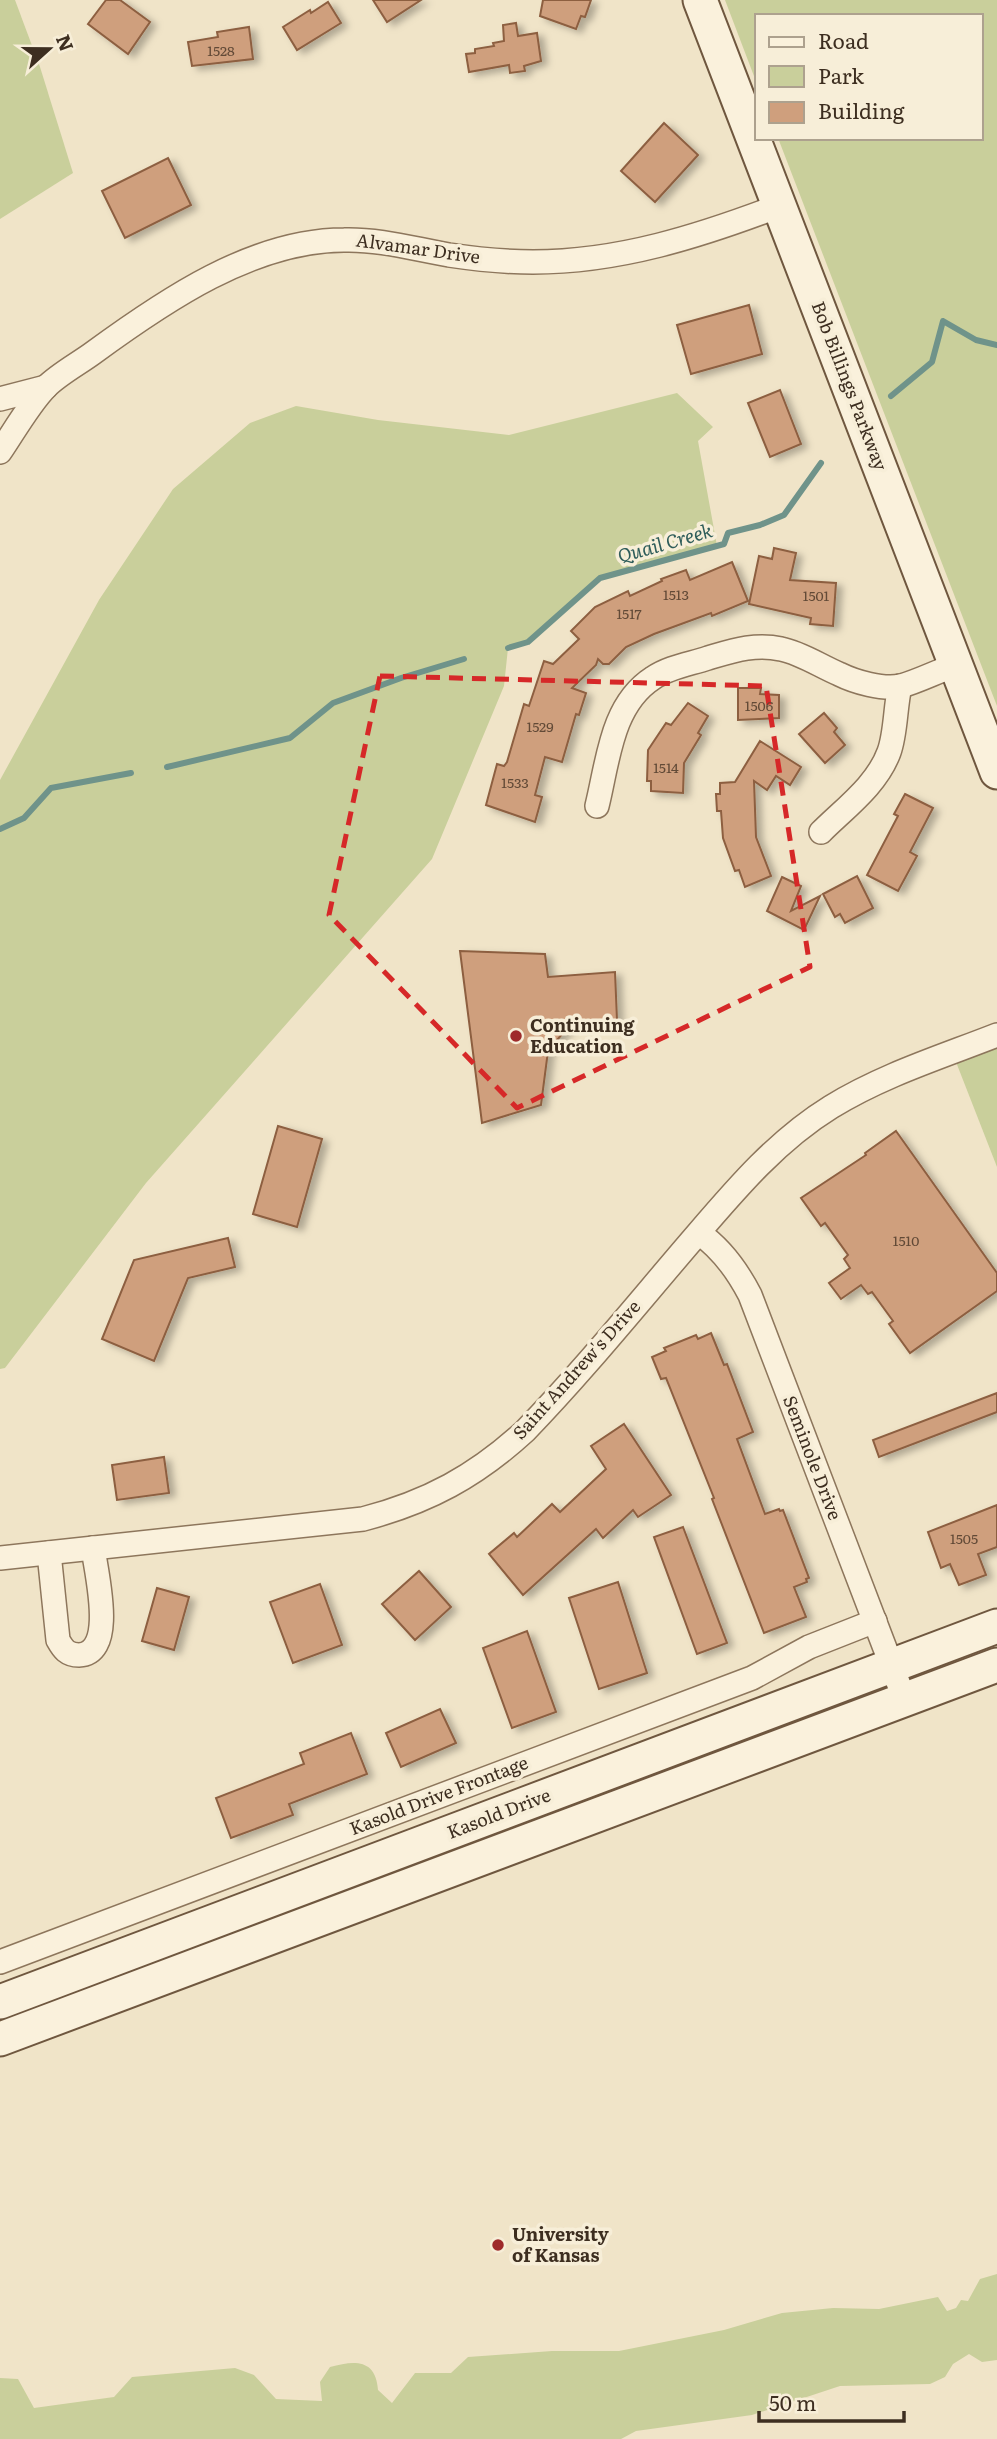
<svg xmlns="http://www.w3.org/2000/svg" width="997" height="2439" viewBox="0 0 997 2439" font-family="Literata,serif">
  <defs>
    <filter id="shadow"><feDropShadow dx="6" dy="3.5" stdDeviation="3.5" flood-color="#0004"/></filter>
  </defs>
  <rect width="100%" height="100%" fill="#f0e4c8"/>
  <!-- green -->
  <g fill="#c9cf9b">
    <polygon points="0,0 15,0 40,67 73,173 0,219"/>
    <polygon points="725,0 997,0 997,706 778,138 981,138 981,16 757,16 757,84"/>
    <polygon points="677,393 713,427 698,441 717,546 600,578 528,642 508,648 504,686 432,859 146,1183 5,1368 0,1369 0,780 99,600 173,489 250,423 296,406 378,420 509,435"/>
    <polygon points="997,1047 997,1167 956,1062"/>
    <path d="M997 2274V2360L982 2362 969 2354 953 2364 945 2377 930 2384 840 2386 752 2415 636 2431 621 2439H0V2378L18 2379 34 2408 114 2397 132 2377 235 2368 254 2375 276 2399 322 2401 320 2382 330 2367C355 2360 376 2359 378 2390L392 2403 415 2373H451L468 2357 552 2351H619L724 2330 782 2313 833 2308 879 2309 938 2297 947 2311 956 2308 961 2300 968 2301 980 2279Z"/>
  </g>
  <g fill="none" stroke-linecap="round" stroke-linejoin="round">
    <!-- stream -->
    <g stroke="#6f938a" stroke-width="6">
      <polyline points="891,396 932,362 943,321 976,340 997,345"/>
      <polyline points="508,648 528,642 600,578 724,544 728,533 760,525 784,515 821,463"/>
      <polyline points="167,767 290,738 333,703 401,678 464,659"/>
      <polyline points="0,829 24,818 51,788 131,773"/>
    </g>
  </g>
  <!-- building -->
  <g fill="#cf9f7d" stroke="#8d5f41" stroke-width="2" filter="url(#shadow)">
    <polygon points="106,0 120,0 150,22 128,54 88,24"/>
    <polygon points="373,0 421,0 387,22"/>
    <polygon points="543,0 591,0 585,17 581,16 576,29 540,16"/>
    <polygon points="328,2 341,23 297,50 283,27 310,10 311,13"/>
    <polygon points="516,23 518,36 537,33 541,61 524,66 525,71 510,73 509,65 469,72 466,54 475,53 475,49 494,46 493,43 504,41 503,25"/>
    <polygon points="249,27 253,59 192,66 188,42 218,37 217,32"/>
    <polygon points="664,123 698,155 655,202 621,171"/>
    <polygon points="168,158 191,205 125,238 102,191"/>
    <polygon points="749,305 762,354 691,374 677,325"/>
    <polygon points="780,390 801,444 770,457 748,403"/>
    <polygon points="774,548 796,553 790,580 836,583 833,626 810,624 811,618 749,604 759,556 772,559"/>
    <polygon points="732,562 748,601 712,616 711,613 654,634 626,647 609,664 603,664 598,659 596,665 572,688 586,693 579,715 576,714 562,762 545,757 535,795 542,797 535,822 486,805 497,764 504,766 507,762 524,704 529,706 544,661 553,664 579,639 571,631 595,607 628,591 630,596 662,581 661,579 686,570 690,580"/>
    <polygon points="738,688 761,688 760,694 779,695 779,718 738,720"/>
    <polygon points="688,703 708,716 698,733 701,735 684,763 683,793 651,791 651,781 647,781 648,750 666,723 671,725"/>
    <polygon points="824,713 837,728 834,732 845,745 825,763 799,734"/>
    <polygon points="760,741 801,767 790,785 776,776 767,790 754,781 756,837 771,876 745,887 739,870 735,871 723,838 721,811 717,811 716,794 720,794 720,783 735,782"/>
    <polygon points="905,794 933,808 910,852 917,856 898,891 867,875 898,816 894,814"/>
    <polygon points="857,876 873,908 845,923 840,914 835,917 823,894"/>
    <polygon points="782,877 801,886 791,911 820,896 804,930 767,911"/>
    <polygon points="460,951 545,954 548,977 615,972 617,1020 572,1022 548,1051 541,1105 482,1123"/>
    <polygon points="278,1126 322,1139 297,1227 253,1214"/>
    <polygon points="896,1131 997,1273 997,1291 910,1353 889,1324 893,1321 872,1292 868,1294 861,1285 841,1299 829,1283 850,1268 844,1259 848,1255 825,1223 821,1226 801,1198 866,1155 865,1153"/>
    <polygon points="228,1238 235,1267 188,1278 154,1361 102,1339 134,1260"/>
    <polygon points="711,1333 724,1365 727,1364 753,1432 737,1439 765,1514 779,1509 780,1511 783,1510 809,1578 806,1579 807,1582 794,1587 806,1617 764,1633 712,1499 714,1498 666,1378 661,1379 652,1357 666,1351 664,1348 696,1335 698,1339"/>
    <polygon points="997,1393 997,1412 879,1457 873,1440"/>
    <polygon points="624,1424 671,1495 638,1517 633,1510 603,1538 596,1529 523,1595 489,1554 514,1533 517,1537 552,1504 560,1512 606,1469 591,1446"/>
    <polygon points="164,1457 169,1493 117,1500 112,1465"/>
    <polygon points="997,1505 997,1547 978,1554 986,1575 959,1585 950,1564 941,1568 928,1532"/>
    <polygon points="683,1527 727,1643 697,1654 654,1537"/>
    <polygon points="419,1571 451,1607 415,1640 382,1604"/>
    <polygon points="618,1582 647,1673 599,1689 569,1598"/>
    <polygon points="320,1584 342,1645 293,1663 270,1602"/>
    <polygon points="157,1588 189,1597 174,1650 142,1641"/>
    <polygon points="527,1631 556,1712 512,1728 483,1648"/>
    <polygon points="440,1709 456,1743 401,1767 386,1733"/>
    <polygon points="351,1733 367,1774 289,1804 293,1815 231,1838 216,1798 304,1764 300,1753"/>
  </g>
  <g fill="none" stroke-linecap="round" stroke-linejoin="round">
    <!-- street casing -->
    <g stroke="#8d765c" stroke-width="26">
      <g id="street">
        <polyline points="0,399 46,387"/>
        <path d="M0 452C13 433 30 403 46 387 59 374 78 364 93 353 164 301 253 240 344 240 380 239 414 249 449 255 476 259 505 262 533 262 619 262 700 236 779 206"/>
        <path d="M597 806C608 762 611 705 653 678 669 667 690 664 708 658 732 651 755 643 781 649 801 653 820 666 839 674 855 682 883 690 901 686 919 681 938 671 956 665"/>
        <path d="M821 832C845 808 877 785 889 752 896 733 895 707 900 686"/>
        <path d="M699 1233C722 1249 737 1270 750 1295L904 1698"/>
        <path d="M49 1553 58 1640C63 1649 67 1655 79 1655 117 1654 96 1572 93 1548"/>
        <path d="M0 1558 363 1519C428 1502 476 1476 525 1431 584 1370 638 1303 693 1239 735 1190 776 1141 831 1107 883 1075 941 1057 997 1035"/>
        <polyline points="0,1962 752,1678 809,1647 875,1621"/>
      </g>
    </g>
    <!-- secondary casing -->
    <g stroke="#6f573f" stroke-width="37">
      <g id="secondary">
        <polyline points="700,0 997,772"/>
        <polyline points="0,2002 997,1626"/>
        <polyline points="0,2039 997,1665"/>
      </g>
    </g>
    <!-- street -->
    <use href="#street" stroke="#faf1dc" stroke-width="23"/>
    <!-- secondary -->
    <use href="#secondary" stroke="#faf1dc" stroke-width="33"/>
  </g>
  <!-- marked area -->
  <path fill="none" stroke="#d62828" stroke-width="5" stroke-dasharray="14 9" stroke-linejoin="round" d="M380 676 766 686 810 967 517 1108 329 915Z"/>
  <!-- markers -->
  <g fill="#9e2a2b" stroke="#f7eed8" stroke-width="2.5">
    <circle cx="516" cy="1036" r="7"/>
    <circle cx="498" cy="2245" r="7"/>
  </g>
  <g text-anchor="middle" stroke-width="7" stroke-linejoin="round" paint-order="stroke">
    <!-- number labels -->
    <g font-size="14" fill="#624a37">
      <text x="221" y="56">1528</text>
      <text x="676" y="600">1513</text>
      <text x="816" y="601">1501</text>
      <text x="629" y="619">1517</text>
      <text x="759" y="711">1506</text>
      <text x="540" y="732">1529</text>
      <text x="666" y="773">1514</text>
      <text x="515" y="788">1533</text>
      <text x="906" y="1246">1510</text>
      <text x="964" y="1544">1505</text>
    </g>
    <!-- street labels -->
    <g font-size="18" fill="#3d2e20" stroke="#f7eed8">
      <text transform="translate(418 249) rotate(8)" y="6">Alvamar Drive</text>
      <text transform="translate(849 386) rotate(69)" y="6">Bob Billings Parkway</text>
      <text transform="translate(577 1370) rotate(-48)" y="6">Saint Andrew's Drive</text>
      <text transform="translate(812 1458) rotate(69)" y="6">Seminole Drive</text>
      <text transform="translate(439 1796) rotate(-21)" y="6">Kasold Drive Frontage</text>
      <text transform="translate(499 1814) rotate(-21)" y="6">Kasold Drive</text>
    </g>
    <!-- poi labels -->
    <g font-size="18" font-weight="bold" fill="#3d2e20" stroke="#f7eed8" text-anchor="start">
      <text x="530" y="1032">Continuing<tspan x="530" dy="21">Education</tspan></text>
      <text x="512" y="2241">University<tspan x="512" dy="21">of Kansas</tspan></text>
    </g>
    <!-- water labels -->
    <g font-size="19" font-style="italic" fill="#2f5d5a" stroke="#f7eed8">
      <text transform="translate(665 543) rotate(-16)" y="7">Quail Creek</text>
    </g>
  </g>
  <!-- legend -->
  <rect x="755" y="14" width="228" height="126" fill="#f7eed8" stroke="#ada18e" stroke-width="2"/>
  <rect x="769" y="37" width="35" height="10" fill="#faf1dc" stroke="#ada18e" stroke-width="2"/>
  <text x="818" y="49" font-size="21" fill="#3d2e20">Road</text>
  <rect x="769" y="66" width="35" height="21" fill="#c9cf9b" stroke="#ada18e" stroke-width="2"/>
  <text x="818" y="84" font-size="21" fill="#3d2e20">Park</text>
  <rect x="769" y="102" width="35" height="21" fill="#cf9f7d" stroke="#ada18e" stroke-width="2"/>
  <text x="818" y="119" font-size="21" fill="#3d2e20">Building</text>
  <!-- north arrow -->
  <g transform="translate(49 49) rotate(69)" stroke="#f7eed8" stroke-width="5" paint-order="stroke">
  <path d="M0-5L12 26L0 18L-12 26Z" fill="#3d2e20"/>
  <text y="-10" font-size="19" font-weight="bold" text-anchor="middle" fill="#3d2e20">N</text>
  </g>
  <!-- scale -->
  <path d="M759 2411v10h145v-10" fill="none" stroke="#3d2e20" stroke-width="3.5"/>
  <text x="769" y="2411" font-size="21" fill="#3d2e20" stroke="#f7eed8" stroke-width="5" paint-order="stroke">50 m</text>
</svg>
